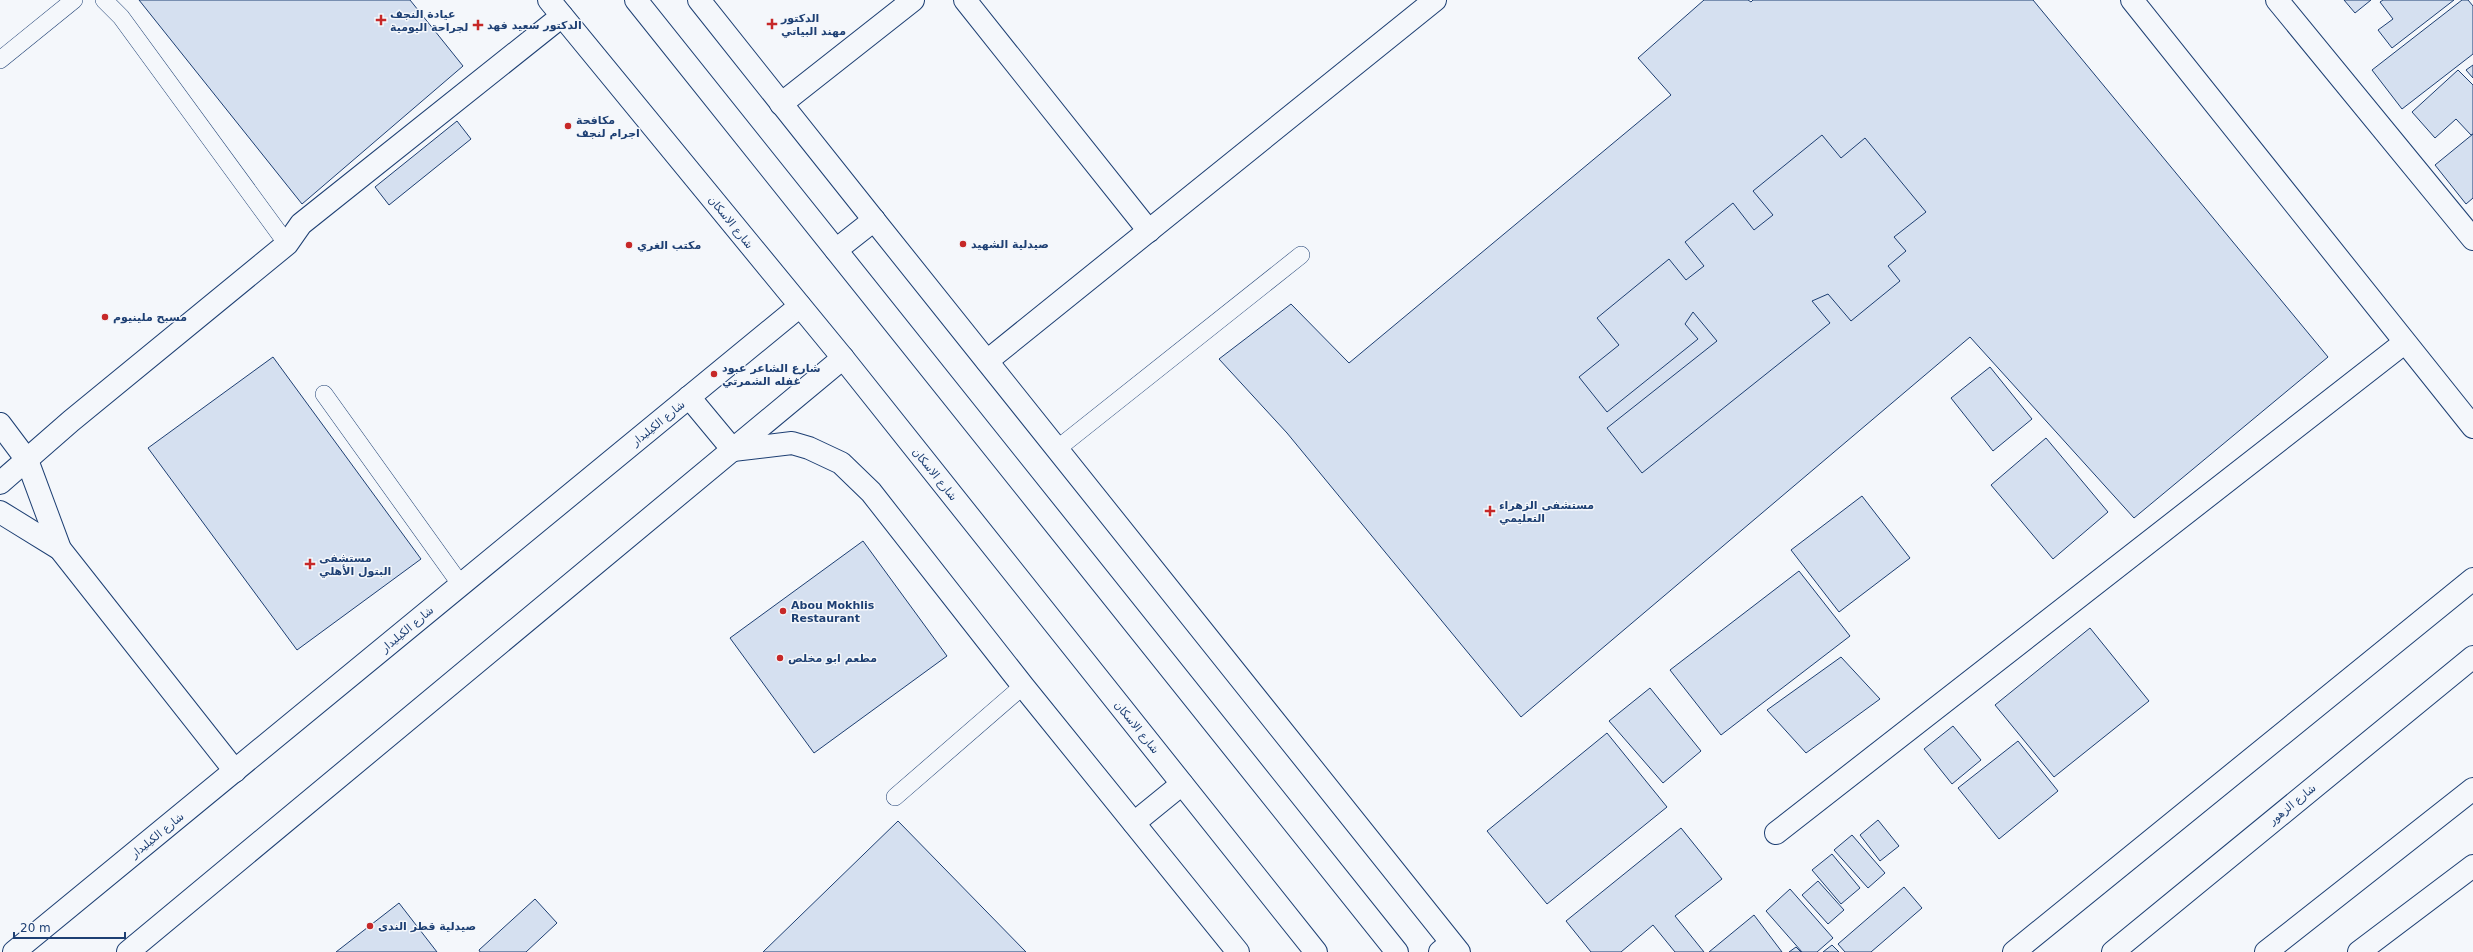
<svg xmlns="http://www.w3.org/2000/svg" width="2473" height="952" viewBox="0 0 2473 952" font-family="'DejaVu Sans','Noto Sans Arabic',sans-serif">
  <rect width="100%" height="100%" fill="#f4f7fb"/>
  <!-- building -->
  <g fill="#d5e0f0" stroke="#1d3f73">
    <polygon points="139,0 410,0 463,66 302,204"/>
    <polygon points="1704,0 1748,0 1751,2 1753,0 2033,0 2328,357 2134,518 1970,337 1521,717 1287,433 1219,359 1291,304 1349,363 1671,95 1638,58"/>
    <polygon points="2344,0 2371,0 2355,13"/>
    <polygon points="2383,0 2454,0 2392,48 2378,30 2393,19 2380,2"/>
    <polygon points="2462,0 2468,0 2473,6 2473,54 2402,109 2372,70"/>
    <polygon points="2473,65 2473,78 2466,70"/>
    <polygon points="2458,70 2473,85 2473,134 2471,135 2456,119 2435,138 2412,112"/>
    <polygon points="457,121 471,139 389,205 375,187"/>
    <polygon points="2473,134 2473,198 2466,204 2435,165"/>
    <polygon points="1822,135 1841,158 1865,138 1926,212 1894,237 1906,251 1888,266 1900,281 1851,321 1828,294 1812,301 1830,323 1642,473 1607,428 1717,341 1693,312 1685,324 1698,339 1607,412 1579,377 1619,345 1597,318 1669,259 1686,280 1704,266 1685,242 1733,203 1754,230 1773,215 1753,191"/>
    <polygon points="273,357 421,559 297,650 148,448"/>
    <polygon points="1990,367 2032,419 1993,451 1951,398"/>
    <polygon points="2046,438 2108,512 2053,559 1991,485"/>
    <polygon points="1862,496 1910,558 1839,612 1791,550"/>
    <polygon points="863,541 947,656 814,753 730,638"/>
    <polygon points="1799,571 1850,636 1721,735 1670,670"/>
    <polygon points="2090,628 2149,701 2054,777 1995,705"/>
    <polygon points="1841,657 1880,699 1806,753 1767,710"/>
    <polygon points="1650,688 1701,751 1663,783 1609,721"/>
    <polygon points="1953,726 1981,760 1952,784 1924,749"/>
    <polygon points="1607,733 1667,807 1547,904 1487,831"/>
    <polygon points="2018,741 2058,791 1999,839 1958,788"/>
    <polygon points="1878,820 1899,846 1880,861 1860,835"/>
    <polygon points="898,821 1026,952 763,952"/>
    <polygon points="1681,828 1722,879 1675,916 1704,952 1675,952 1653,925 1621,952 1591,952 1566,921"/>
    <polygon points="1852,835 1885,873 1868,888 1834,850"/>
    <polygon points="1832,854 1860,888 1841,904 1812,870"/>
    <polygon points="1818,881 1844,910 1828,924 1802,895"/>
    <polygon points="1904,887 1922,908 1871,952 1845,952 1838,944"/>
    <polygon points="1790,889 1833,938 1817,952 1802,952 1766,911"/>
    <polygon points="535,899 557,923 526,952 480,952 479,950"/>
    <polygon points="399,903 437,952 336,952"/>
    <polygon points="1754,915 1782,952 1709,952"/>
    <polygon points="1832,945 1839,952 1823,952"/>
    <polygon points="1796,947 1801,952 1789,952"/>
  </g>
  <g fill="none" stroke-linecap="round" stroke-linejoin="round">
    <!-- service casing -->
    <g stroke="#1d3f73" stroke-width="18">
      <g id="service">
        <polyline points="104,0 121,17 287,244"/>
        <polyline points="0,60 74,0"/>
        <polyline points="324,394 461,585"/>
        <polyline points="1057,449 1301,255"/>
        <polyline points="895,797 1023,686"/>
      </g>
    </g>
    <!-- minor casing -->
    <g stroke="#1d3f73" stroke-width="24">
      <g id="minor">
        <polyline points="699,0 874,220"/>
        <polyline points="965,0 1149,231"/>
        <polyline points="2132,0 2473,427"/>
        <polyline points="2277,0 2473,239"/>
        <polyline points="781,104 913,0"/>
        <polyline points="987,361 1435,0"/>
        <polyline points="0,424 27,460 60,549 235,771"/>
        <polyline points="0,483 71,421 287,244 301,224 562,16"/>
        <polyline points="0,512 60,549"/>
        <polyline points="1776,833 2404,343"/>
      </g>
    </g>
    <!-- tertiary casing -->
    <g stroke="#1d3f73" stroke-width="24">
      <g id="tertiary">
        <polyline points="874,220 1459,952"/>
        <polyline points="733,450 792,443 809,448 841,463 871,492 1023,686 1238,952"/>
        <polyline points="2014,952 2473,579"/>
        <polyline points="2359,952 2473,866"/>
      </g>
    </g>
    <!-- secondary casing -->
    <g stroke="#1d3f73" stroke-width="24">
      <g id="secondary">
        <polyline points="689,397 733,450"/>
        <polyline points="14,952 800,306"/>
        <polyline points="128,952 843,358"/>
        <polyline points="2113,952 2473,657"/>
        <polyline points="2266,952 2473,789"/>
      </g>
    </g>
    <!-- primary casing -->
    <g stroke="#1d3f73" stroke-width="24">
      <g id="primary">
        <polyline points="549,0 843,358 1316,952"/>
        <polyline points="636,0 1397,952"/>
        <polyline points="836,250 874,220"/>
        <polyline points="1134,823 1182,784"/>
        <polyline points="1440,952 1451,943"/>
      </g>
    </g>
    <!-- service -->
    <use href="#service" stroke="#f4f7fb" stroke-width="17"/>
    <!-- minor -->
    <use href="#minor" stroke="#f4f7fb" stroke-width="22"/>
    <!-- tertiary -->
    <use href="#tertiary" stroke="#f4f7fb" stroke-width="22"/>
    <!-- secondary -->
    <use href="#secondary" stroke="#f4f7fb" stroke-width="22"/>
    <!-- primary -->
    <use href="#primary" stroke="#f4f7fb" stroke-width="22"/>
  </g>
  <!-- markers -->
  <g fill="#c62828" stroke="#f4f7fb" stroke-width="1.5">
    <path d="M379 14h4v4h4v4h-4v4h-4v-4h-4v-4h4z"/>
    <path d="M770 18h4v4h4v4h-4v4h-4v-4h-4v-4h4z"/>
    <path d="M476 19h4v4h4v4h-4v4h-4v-4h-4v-4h4z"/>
    <circle cx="568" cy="126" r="4"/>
    <circle cx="963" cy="244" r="4"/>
    <circle cx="629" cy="245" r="4"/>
    <circle cx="105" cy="317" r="4"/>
    <circle cx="714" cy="374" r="4"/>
    <path d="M1488 505h4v4h4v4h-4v4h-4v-4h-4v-4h4z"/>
    <path d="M308 558h4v4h4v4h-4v4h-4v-4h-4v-4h4z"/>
    <circle cx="783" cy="611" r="4"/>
    <circle cx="780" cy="658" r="4"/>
    <circle cx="370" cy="926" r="4"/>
  </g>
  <g text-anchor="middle" stroke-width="3" stroke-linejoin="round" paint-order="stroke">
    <!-- poi labels -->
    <g font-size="11" font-weight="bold" fill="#1d3f73" stroke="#f4f7fb" text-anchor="start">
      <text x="390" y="18">عيادة النجف<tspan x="390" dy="13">لجراحة اليومية</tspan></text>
      <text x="781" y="22">الدكتور<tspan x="781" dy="13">مهند البياتي</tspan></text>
      <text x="487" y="29">الدكتور سعيد فهد</text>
      <text x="576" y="124">مکافحة<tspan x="576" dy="13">اجرام لنجف</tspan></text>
      <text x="971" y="248">صيدلية الشهيد</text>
      <text x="637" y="249">مكتب الغري</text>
      <text x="113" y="321">مسبح ملينيوم</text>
      <text x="722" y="372">شارع الشاعر عبود<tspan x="722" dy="13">غفله الشمرتي</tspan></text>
      <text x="1499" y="509">مستشفى الزهراء<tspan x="1499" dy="13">التعليمي</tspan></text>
      <text x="319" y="562">مستشفى<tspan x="319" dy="13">البتول الأهلي</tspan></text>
      <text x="791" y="609">Abou Mokhlis<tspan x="791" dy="13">Restaurant</tspan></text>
      <text x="788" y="662">مطعم ابو مخلص</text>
      <text x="378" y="930">صيدلية قطر الندى</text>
    </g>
    <!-- street labels -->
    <g font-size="11" fill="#1d3f73" stroke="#f4f7fb">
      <text transform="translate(731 222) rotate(51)" y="4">شارع الاسكان</text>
      <text transform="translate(658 423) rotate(-39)" y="4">شارع الكيليدار</text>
      <text transform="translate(935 474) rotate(51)" y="4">شارع الاسكان</text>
      <text transform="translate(407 629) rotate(-40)" y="4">شارع الكيليدار</text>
      <text transform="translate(1137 727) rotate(51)" y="4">شارع الاسكان</text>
      <text transform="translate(2292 804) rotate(-39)" y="4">شارع الزهور</text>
      <text transform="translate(157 835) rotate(-39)" y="4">شارع الكيليدار</text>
    </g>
  </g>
  <!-- scale -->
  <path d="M14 932v6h111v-6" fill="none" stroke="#1d3f73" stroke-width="2"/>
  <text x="20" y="932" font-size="12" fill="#1d3f73" stroke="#f4f7fb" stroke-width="3" paint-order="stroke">20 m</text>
</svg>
